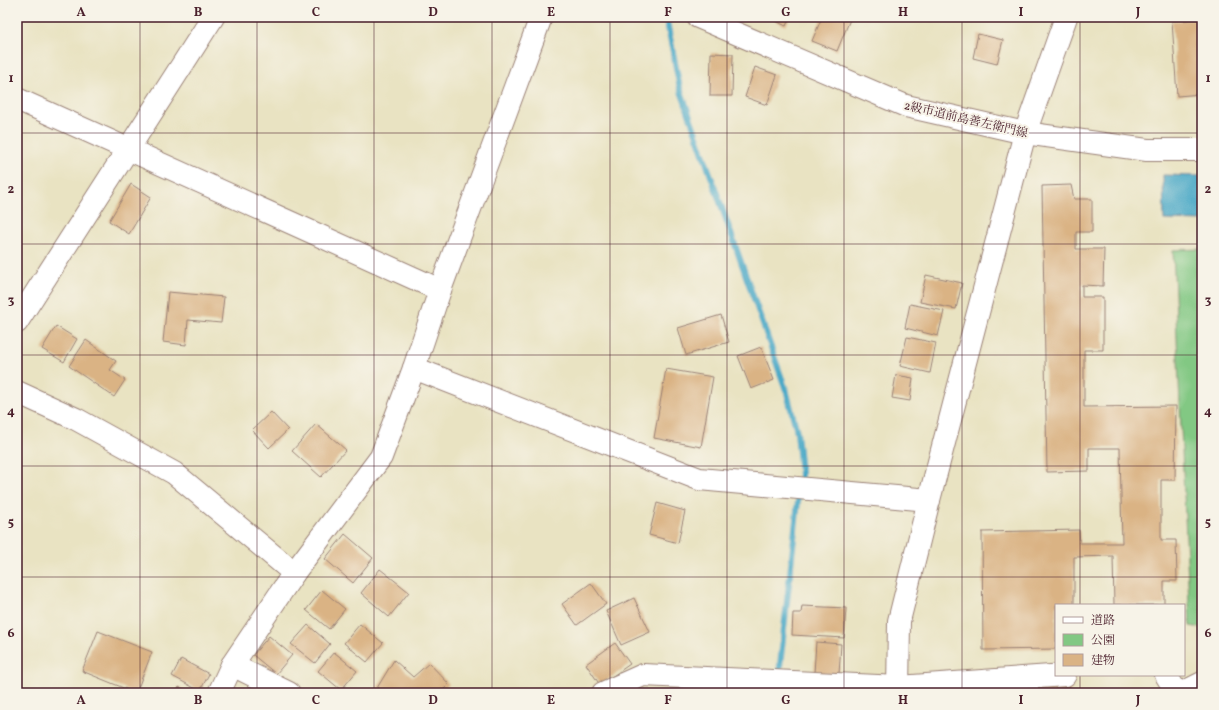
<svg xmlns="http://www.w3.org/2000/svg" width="1219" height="710" viewBox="0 0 1219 710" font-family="Vollkorn,'Noto Serif JP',serif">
  <rect width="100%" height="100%" fill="#f7f3e8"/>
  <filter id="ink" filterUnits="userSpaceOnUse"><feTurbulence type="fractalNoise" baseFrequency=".025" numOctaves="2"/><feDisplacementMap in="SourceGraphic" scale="8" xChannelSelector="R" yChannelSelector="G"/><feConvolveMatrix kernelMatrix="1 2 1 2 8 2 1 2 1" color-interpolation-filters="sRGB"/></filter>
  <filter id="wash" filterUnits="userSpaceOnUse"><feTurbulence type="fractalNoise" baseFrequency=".012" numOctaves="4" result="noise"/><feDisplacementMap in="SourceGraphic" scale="16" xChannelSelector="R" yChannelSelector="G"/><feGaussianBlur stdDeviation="0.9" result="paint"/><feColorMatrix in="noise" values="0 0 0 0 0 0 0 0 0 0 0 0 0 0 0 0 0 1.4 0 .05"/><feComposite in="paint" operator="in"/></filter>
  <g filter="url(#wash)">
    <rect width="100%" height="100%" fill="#e9e3c2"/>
    <!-- green -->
    <polygon fill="#82c883" stroke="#667457" points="1202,249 1202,628 1190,626 1173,250"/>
    <!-- water -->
    <polygon fill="#47a7c6" stroke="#486378" points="1163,175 1202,176 1202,221 1164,220"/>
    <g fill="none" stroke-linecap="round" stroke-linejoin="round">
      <!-- stream -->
      <polyline stroke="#47a7c6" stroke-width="6" points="666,17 680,88 787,393 797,432 801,474 777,693"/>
    </g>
    <g id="blocks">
      <!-- building -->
      <g fill="#dab384">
        <polygon points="768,17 790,17 786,26"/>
        <polygon points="822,17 851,17 837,51 812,41"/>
        <polygon points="1202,19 1202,94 1177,96 1172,21"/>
        <polygon points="978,34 1003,40 997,64 973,58"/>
        <polygon points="711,53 733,54 732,96 710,96"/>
        <polygon points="755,67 777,75 767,105 745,97"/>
        <polygon points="131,184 151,197 129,234 109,221"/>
        <polygon points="1071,185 1074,199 1092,199 1092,232 1076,232 1076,249 1104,249 1103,286 1082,285 1082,297 1103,297 1103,350 1084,350 1084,407 1176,406 1175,480 1161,480 1161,540 1176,540 1177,581 1164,581 1164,605 1114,605 1113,556 1074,557 1074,605 1056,605 1056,649 983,650 982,532 1079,530 1080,543 1122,543 1120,448 1089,448 1089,471 1047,472 1042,186"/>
        <polygon points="926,275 962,283 956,309 920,302"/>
        <polygon points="168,292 224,297 221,323 188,320 186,345 163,342"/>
        <polygon points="910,304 944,311 938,336 905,328"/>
        <polygon points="721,315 729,342 686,355 678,328"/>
        <polygon points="56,326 77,339 64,362 42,349"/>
        <polygon points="907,337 936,343 930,373 900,366"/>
        <polygon points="86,340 116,361 110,370 125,380 114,397 69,366"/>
        <polygon points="761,347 774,380 751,389 738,356"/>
        <polygon points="666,369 713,377 701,447 654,438"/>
        <polygon points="896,375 913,378 910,401 892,398"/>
        <polygon points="271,412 288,430 269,448 252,430"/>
        <polygon points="316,424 346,450 321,477 292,451"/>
        <polygon points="657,503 685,511 678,543 649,535"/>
        <polygon points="345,534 373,558 353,583 325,559"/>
        <polygon points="380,569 409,592 389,617 361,593"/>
        <polygon points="591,583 606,604 577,625 562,604"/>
        <polygon points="322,590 345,609 329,629 306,610"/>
        <polygon points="634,598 650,632 621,645 606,611"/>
        <polygon points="802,606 846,608 844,638 792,635 793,613 801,613"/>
        <polygon points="360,624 383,643 367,662 344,643"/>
        <polygon points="308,625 330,644 315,663 291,644"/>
        <polygon points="98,631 152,652 136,693 82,671"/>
        <polygon points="269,636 292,655 276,674 253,655"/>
        <polygon points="816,642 841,644 839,674 814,673"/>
        <polygon points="615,643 630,664 600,685 586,664"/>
        <polygon points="334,652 357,671 341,690 318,671"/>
        <polygon points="181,659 209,674 200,691 172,676"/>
        <polygon points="394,660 413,677 429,663 449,684 440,693 382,693 377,688"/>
        <polygon points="1069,682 1070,693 1029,693 1028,685"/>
        <polygon points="179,687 190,693 176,693"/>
        <polygon points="991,687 1011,689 1010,693 990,693"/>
      </g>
    </g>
  </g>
  <g filter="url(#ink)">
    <use href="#blocks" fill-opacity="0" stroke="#9a8176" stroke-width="1"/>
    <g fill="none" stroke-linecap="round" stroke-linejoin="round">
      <!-- minor casing -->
      <g stroke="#9a8176" stroke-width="24">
        <g id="minor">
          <polyline points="698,17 906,106 1025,133 1147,150 1202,150"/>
          <polyline points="17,99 440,290"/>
          <polyline points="17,322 213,17"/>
          <polyline points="414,368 699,479 929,500"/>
          <polyline points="17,392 76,419 174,473 294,573"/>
          <polyline points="232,665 289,693"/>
          <polyline points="1166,675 1177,693"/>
          <polyline points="219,693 232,665 294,573 381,457 414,368 440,290 541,17"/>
          <polyline points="603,693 643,675 899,687 1065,675"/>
          <polyline points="898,693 899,621 929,500 1025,133 1066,17"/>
        </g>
      </g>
      <!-- secondary casing -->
      <g stroke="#9a8176" stroke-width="24">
        <polyline id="secondary" points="1182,693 1202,683"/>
      </g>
      <!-- minor -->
      <use href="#minor" stroke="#fff" stroke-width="22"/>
      <!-- secondary -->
      <use href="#secondary" stroke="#fff" stroke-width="22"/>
    </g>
  </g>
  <!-- grid -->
  <path fill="none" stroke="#4a1f2b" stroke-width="1" stroke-opacity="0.55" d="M140 17V693M257 17V693M374 17V693M492 17V693M610 17V693M727 17V693M844 17V693M962 17V693M1080 17V605M17 133H1202M17 244H1202M17 355H1202M17 466H1202M17 577H1202M1080 675V693"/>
  <g text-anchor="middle" stroke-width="4" stroke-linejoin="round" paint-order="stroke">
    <!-- street labels -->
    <g font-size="12" fill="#4a1f2b" stroke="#f7f3e8">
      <text transform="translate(966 119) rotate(13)" y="4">2級市道前島善左衛門線</text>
    </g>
  </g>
  <!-- margin -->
  <rect width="1219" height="710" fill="none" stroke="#f7f3e8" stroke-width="44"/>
  <!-- legend -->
  <rect x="1055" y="604" width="130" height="72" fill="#f7f3e8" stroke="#b29e9c"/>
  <rect x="1063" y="617" width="20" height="6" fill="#ffffff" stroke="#b29e9c"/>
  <text x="1091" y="624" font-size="12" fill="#4a1f2b">道路</text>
  <rect x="1063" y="634" width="20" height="12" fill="#82c883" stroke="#b29e9c"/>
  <text x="1091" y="644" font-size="12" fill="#4a1f2b">公園</text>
  <rect x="1063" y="654" width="20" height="12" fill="#dab384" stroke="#b29e9c"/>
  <text x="1091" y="664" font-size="12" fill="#4a1f2b">建物</text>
  <rect x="22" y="22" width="1175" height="666" fill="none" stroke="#4a1f2b" stroke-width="1.5"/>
  <g font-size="13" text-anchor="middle" font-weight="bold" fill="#4a1f2b">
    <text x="81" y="16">A</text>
    <text x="198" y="16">B</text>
    <text x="316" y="16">C</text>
    <text x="433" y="16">D</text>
    <text x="551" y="16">E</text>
    <text x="668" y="16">F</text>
    <text x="786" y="16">G</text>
    <text x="903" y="16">H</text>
    <text x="1021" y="16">I</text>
    <text x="1138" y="16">J</text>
    <text x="11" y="82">1</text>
    <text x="1208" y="82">1</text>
    <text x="11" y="193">2</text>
    <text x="1208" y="193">2</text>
    <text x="11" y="304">3</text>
    <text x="1208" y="304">3</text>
    <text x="11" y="415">4</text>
    <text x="1208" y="415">4</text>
    <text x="11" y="526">5</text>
    <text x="1208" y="526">5</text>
    <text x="11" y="637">6</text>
    <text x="1208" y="637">6</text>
    <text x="81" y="704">A</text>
    <text x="198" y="704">B</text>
    <text x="316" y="704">C</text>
    <text x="433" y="704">D</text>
    <text x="551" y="704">E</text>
    <text x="668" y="704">F</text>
    <text x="786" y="704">G</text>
    <text x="903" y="704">H</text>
    <text x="1021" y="704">I</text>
    <text x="1138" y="704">J</text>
  </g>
</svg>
